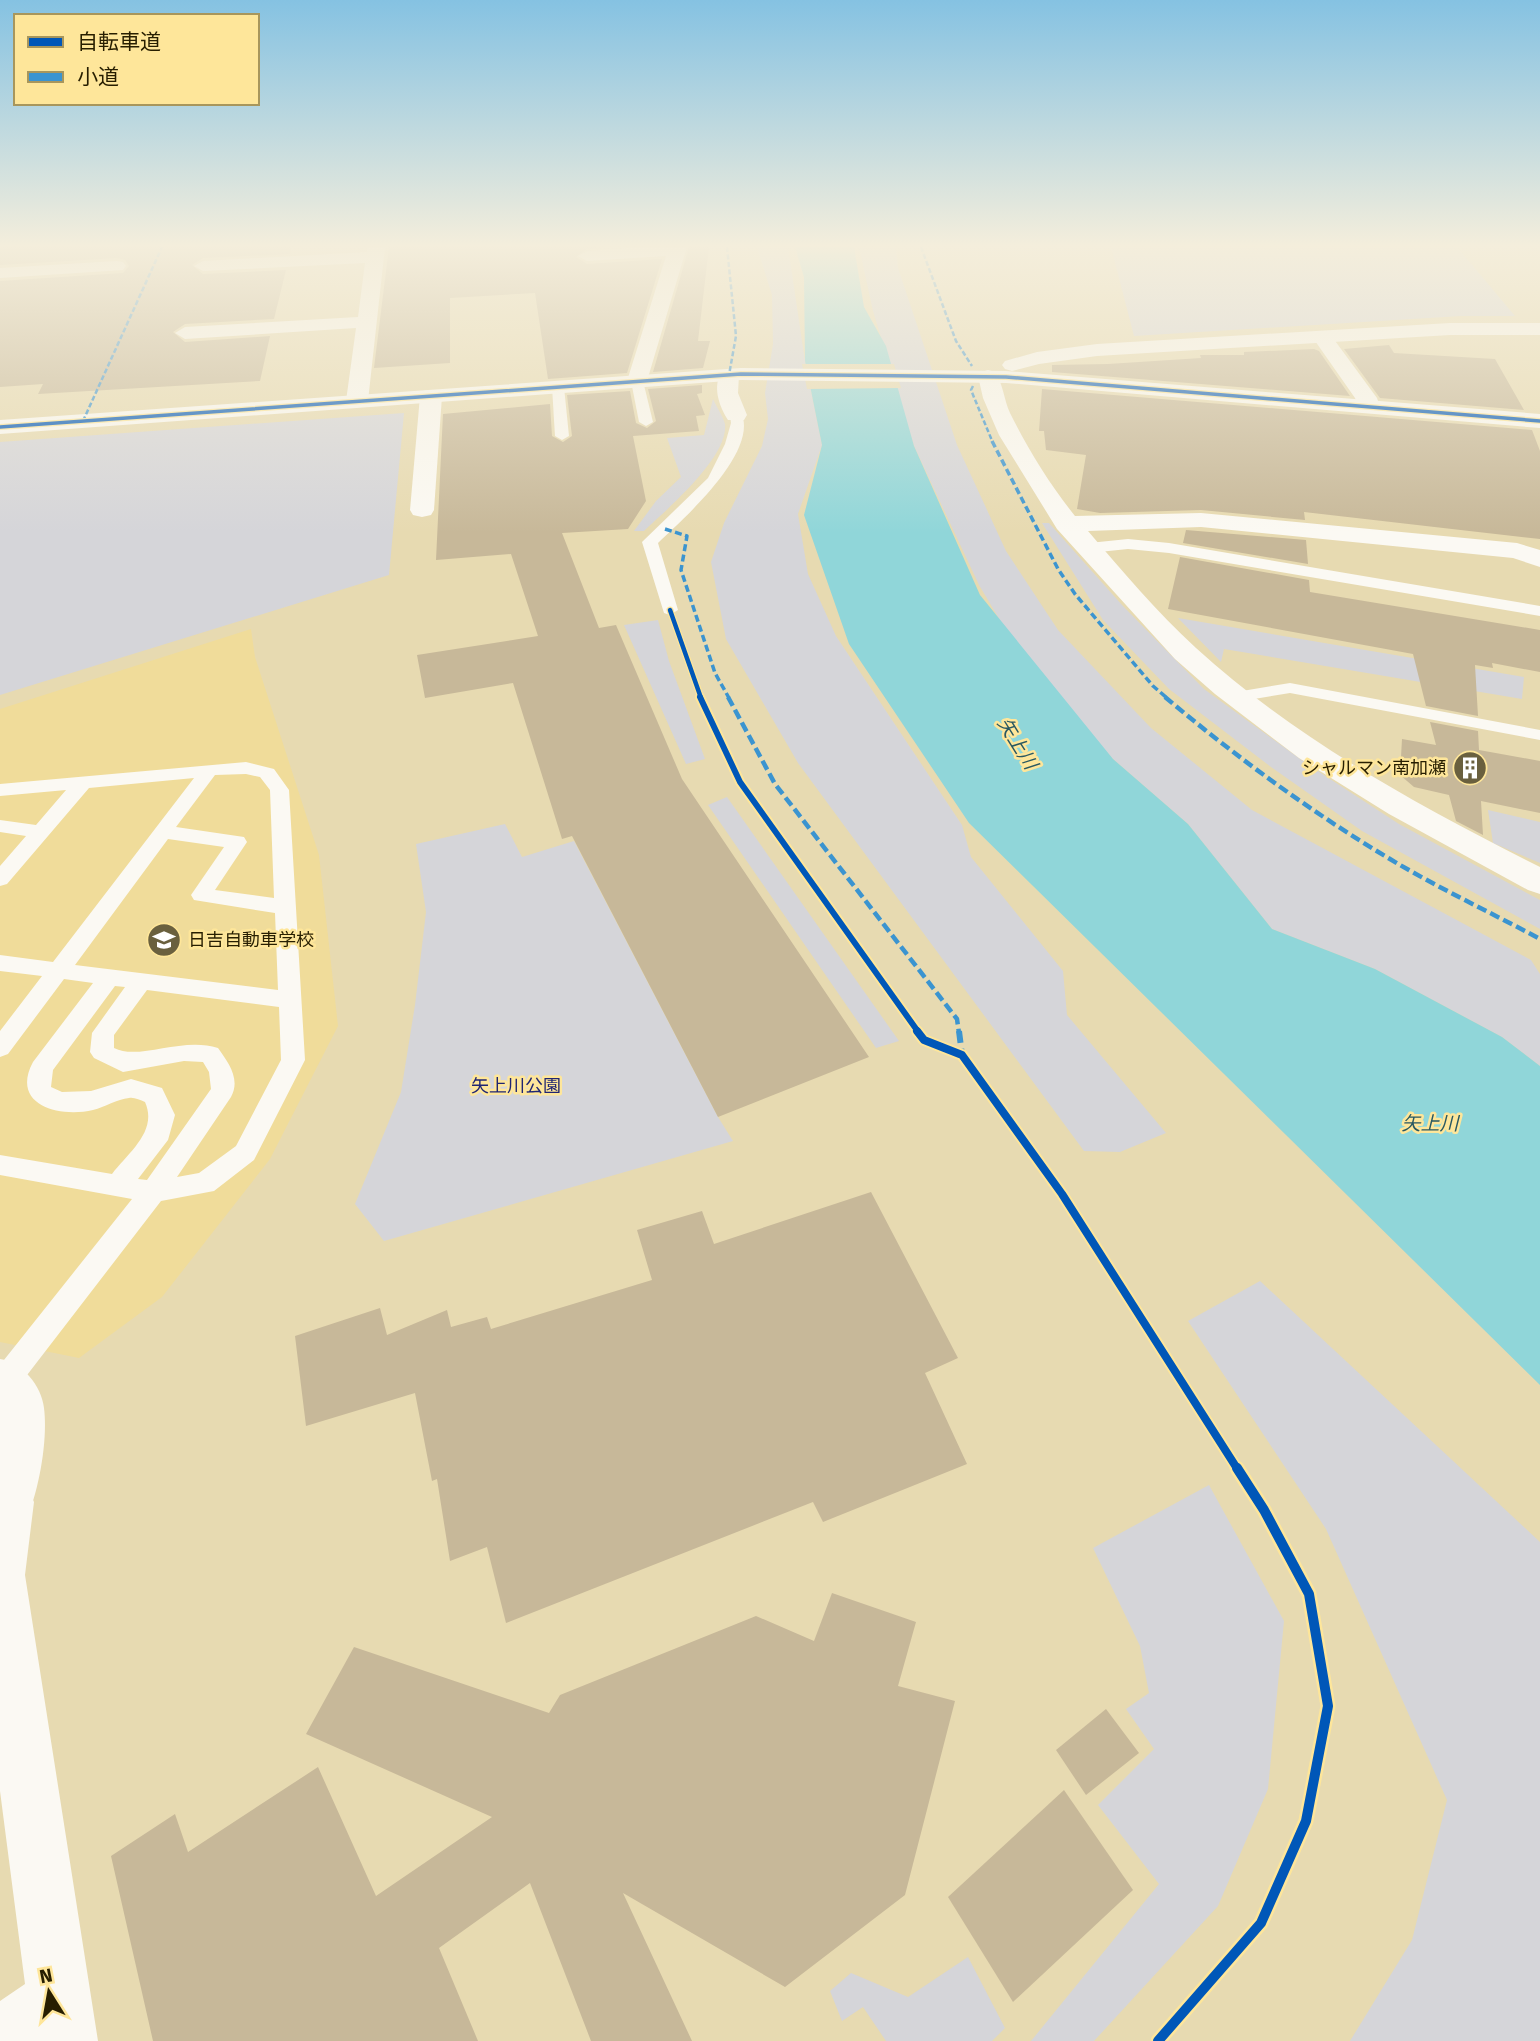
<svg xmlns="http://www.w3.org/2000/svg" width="1540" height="2041" viewBox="0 0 1540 2041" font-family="'Fira Sans','Noto Sans JP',sans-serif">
  <rect width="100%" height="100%" fill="#e7dab1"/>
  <!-- built -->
  <polygon fill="#f0dc9a" points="251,629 255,657 319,855 338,1026 270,1159 162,1297 79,1358 0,1342 0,709"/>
  <!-- green -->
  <g fill="#d5d5d9">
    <polygon points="757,247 788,247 805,361 822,445 798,514 808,574 836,636 962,825 971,857 1063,971 1067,1015 1166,1133 1120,1152 1084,1151 798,763 726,639 711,562 724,523 762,446 768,419 765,393 773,344 772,295"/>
    <polygon points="859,247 896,247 898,268 957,445 1006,551 1058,630 1151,728 1252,810 1531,960 1540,974 1540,1066 1502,1037 1375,969 1272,929 1188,824 1113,759 1023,659 979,585 914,446 873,311"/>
    <polygon points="1111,247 1457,247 1515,316 1461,316 1134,336"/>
    <path d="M713 399C716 406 723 416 725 424 729 457 666 510 644 531H634L656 501 681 477 667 438 704 435Z"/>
    <polygon points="404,413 389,575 0,695 0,442"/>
    <polygon points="1042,523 1049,523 1122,605 1204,689 1307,764 1399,824 1540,900 1540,929 1362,831 1271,767 1169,689 1103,620"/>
    <polygon points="1178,618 1524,677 1522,699 1224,649 1221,662"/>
    <polygon points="658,620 669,661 705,759 686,764 624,625"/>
    <polygon points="727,797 899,1041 876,1048 708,805"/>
    <polygon points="1488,810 1540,822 1540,863 1493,843"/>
    <polygon points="505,824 522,857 574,841 718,1117 733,1141 384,1241 355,1204 401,1092 415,1005 426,912 416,844"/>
    <polygon points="1260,1281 1540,1542 1540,2041 1350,2041 1412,1940 1447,1800 1326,1529 1188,1321"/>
    <polygon points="1209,1485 1284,1621 1268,1789 1218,1906 1094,2041 1031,2041 1159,1884 1098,1805 1154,1749 1126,1709 1149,1693 1140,1646 1093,1548"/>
    <polygon points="968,1957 1005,2028 992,2041 886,2041 863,2007 842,2021 830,1991 851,1973 908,1997"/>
  </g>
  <!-- water -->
  <polygon fill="#90d6d9" points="795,247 854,247 864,307 886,346 914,446 980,595 1113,759 1188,824 1272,929 1375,969 1502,1037 1540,1066 1540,1385 969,823 849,644 804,515 822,445 805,361 804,277"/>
  <!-- pier -->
  <polygon fill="#e7dab1" points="802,364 894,364 901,388 807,389"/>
  <!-- building -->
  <g fill="#c7b899">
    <polygon points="0,247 291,247 290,254 203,258 192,265 203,274 286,270 274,319 185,324 173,332 185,342 270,336 260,381 38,394 43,384 0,387 0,281 123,273 129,266 125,260 117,258 0,265"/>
    <polygon points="389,247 607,247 586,249 576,257 587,264 662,259 627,373 548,379 535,293 450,298 450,363 374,368"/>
    <polygon points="689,247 709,247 698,341 710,341 703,368 653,372"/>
    <polygon points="1389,345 1394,353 1495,359 1524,410 1380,398 1344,349"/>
    <polygon points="1314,349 1319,351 1350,396 1052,372 1052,365 1108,364 1201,358 1200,355 1244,355 1244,352"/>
    <polygon points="702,385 702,393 697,394 705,415 696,416 699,431 633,436 646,501 628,529 562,533 599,628 616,625 682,779 869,1057 718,1117 572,836 562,839 513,683 425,698 417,655 538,636 511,554 436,560 443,414 550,404 552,436 563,442 572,436 567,395 630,391 636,423 647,428 656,421 648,389"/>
    <polygon points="1042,389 1532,430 1540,451 1540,539 1304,512 1305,520 1201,510 1100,513 1077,509 1086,455 1046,450 1044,431 1039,431"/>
    <polygon points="1186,530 1306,540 1308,564 1183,543"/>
    <polygon points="1180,557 1309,580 1310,592 1540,630 1540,672 1492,663 1493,668 1475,665 1478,716 1426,706 1413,654 1168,609"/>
    <polygon points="1430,722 1478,731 1479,750 1540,761 1540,813 1481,801 1483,835 1456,821 1449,795 1414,787 1400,775 1402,739 1436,745"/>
    <polygon points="871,1192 958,1358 925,1373 967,1464 823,1522 813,1502 506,1623 487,1547 450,1561 437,1479 432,1481 415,1393 306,1426 295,1336 380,1308 387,1335 447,1310 451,1327 487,1317 491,1329 652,1280 637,1230 702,1211 714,1244"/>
    <polygon points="832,1593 916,1622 898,1686 955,1701 905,1895 785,1987 623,1893 692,2041 591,2041 530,1883 439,1948 478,2041 153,2041 111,1856 175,1814 188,1852 318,1767 376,1896 492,1817 306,1734 354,1647 549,1713 560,1695 756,1616 814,1641"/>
    <polygon points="1106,1709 1139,1753 1086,1795 1056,1750"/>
    <polygon points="1064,1790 1133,1890 1013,2002 948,1897"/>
  </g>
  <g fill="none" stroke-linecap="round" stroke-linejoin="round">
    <!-- service -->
    <g fill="#fbf9f3" fill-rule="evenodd">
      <polygon points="637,377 643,381 653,422 646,426 639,422 631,381"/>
      <polygon points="558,383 564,387 569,436 562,440 555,436 552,387"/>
      <path d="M736 411 741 412C760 452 683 519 658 543L678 610 670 615 664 613 642 542 708 478 725 444 731 423 730 415Z"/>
      <polygon points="1128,539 1169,543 1540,606 1540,616 1169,553 1128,549 1089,553 1081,548 1089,543"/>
      <polygon points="1290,683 1540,730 1540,740 1290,693 1236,702 1227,697 1236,692"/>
      <path d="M246 762 274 769 289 790 305 1060 254 1160 214 1191 161 1201 14 1392 4 1396 0 1394V1365L132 1199 0 1175V1155L112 1174C129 1152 158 1131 145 1102 140 1100 134 1097 129 1098 117 1099 105 1107 93 1110 59 1118 10 1105 33 1062L93 983 64 979 8 1054 0 1057V1031L42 976 0 971V955L53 962 194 778 89 788 7 884 0 886V866L26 836 0 832V820L36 825 66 790 0 796V784ZM246 774 260 777 270 790 274 898 215 890 247 842 244 837 176 827 215 775ZM168 839 224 847 191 895 194 900 275 913 278 990 75 965ZM115 986 125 987 92 1033 90 1052 94 1058 123 1072 184 1061 203 1062 209 1072 211 1089 147 1180 138 1179 168 1140 175 1115 162 1088 131 1079 91 1091 62 1092 51 1087 53 1070ZM147 990 279 1007 281 1060 236 1146 199 1173 177 1177 231 1097C241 1079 228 1062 218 1048 182 1036 139 1061 114 1048V1035Z"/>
    </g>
    <!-- minor -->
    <g fill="#fbf9f3" fill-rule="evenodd">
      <polygon points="367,247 385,247 368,401 365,406 349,406 346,401 356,328 185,339 175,333 185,327 358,317 365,263 203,271 194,266 203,261 367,252"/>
      <polygon points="644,247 686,247 686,250 647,381 644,385 630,385 627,381 666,256 587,261 578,256 587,251"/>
      <polygon points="117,261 123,262 126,266 123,270 0,278 0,268"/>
      <polygon points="1323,332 1330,334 1377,398 1380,407 1377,412 1361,412 1355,398 1313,338 1316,334"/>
      <path d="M729 369 736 371 739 375 738 393 747 415 744 420H728C719 406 712 386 722 371Z"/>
      <path d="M988 370 995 372C1003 383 1004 400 1010 413 1028 449 1050 485 1075 516L1201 513 1517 543 1540 550V567L1513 558 1201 527 1088 531C1122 571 1157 612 1196 648 1297 740 1419 806 1540 867V894L1528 890 1389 814 1299 758 1215 694 1175 659 1057 529 999 435 983 398 978 376 981 372Z"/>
      <polygon points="431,390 439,391 442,396 434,510 431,515 422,517 413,515 410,510 420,396 423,391"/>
      <polygon points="8,1476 26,1484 34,1502 25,1575 98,2041 0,2041 0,2001 25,1984 0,1791 0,1479"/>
    </g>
    <!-- tertiary -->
    <g fill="#fbf9f3" fill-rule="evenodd">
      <polygon points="1450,323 1540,323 1540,335 1450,335 1097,356 1039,364 1012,371 1005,369 1002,365 1005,361 1037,352 1097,344"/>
      <polygon points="741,368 1006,371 1540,414 1540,428 1006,383 741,380 0,434 0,420"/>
      <path d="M0 1359C21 1361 42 1386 44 1408 48 1440 39 1491 26 1520L8 1528 0 1525Z"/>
    </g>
    <!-- quiet-far3 -->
    <g stroke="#3b94d0" stroke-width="2.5" stroke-dasharray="5 2.5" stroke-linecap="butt">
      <polyline points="727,247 736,336 729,375"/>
      <polyline points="921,247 956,341 972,366"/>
      <polyline points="973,386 971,390 993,443"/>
      <polyline points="83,421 162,247"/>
    </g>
    <!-- quiet-far2 -->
    <g stroke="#3b94d0" stroke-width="3.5" stroke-dasharray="7 3.5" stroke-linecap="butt">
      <polyline points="992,441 1058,569 1075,594 1153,686 1167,698"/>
      <polyline points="665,529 687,536 681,570 715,673 729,698"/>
    </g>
    <!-- quiet-far1 -->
    <g stroke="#3b94d0" stroke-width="4.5" stroke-dasharray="10 4.5" stroke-linecap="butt">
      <polyline points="728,697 775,784 957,1019 959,1033"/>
      <path d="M1165 697C1235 756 1311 812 1390 859 1438 888 1490 912 1540 939"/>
    </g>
    <!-- quiet -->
    <polyline stroke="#3b94d0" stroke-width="6" stroke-dasharray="12 6" stroke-linecap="butt" points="959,1031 962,1055"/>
    <!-- cycleway-far4 casing -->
    <g stroke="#fee69a" stroke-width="6">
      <polyline id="cycleway-far4" points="0,427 741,374 1006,377 1540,421"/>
    </g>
    <!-- cycleway-far3 casing -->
    <g stroke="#fee69a" stroke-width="7">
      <polyline id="cycleway-far3" points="670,610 701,698"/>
    </g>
    <!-- cycleway-far2 casing -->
    <g stroke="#fee69a" stroke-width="10">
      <polyline id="cycleway-far2" points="700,697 740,782 919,1033"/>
    </g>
    <!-- cycleway-far1 casing -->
    <g stroke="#fee69a" stroke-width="12">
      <polyline id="cycleway-far1" points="917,1031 924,1040 962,1055 1062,1194 1238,1470"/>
    </g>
    <!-- cycleway casing -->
    <g stroke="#fee69a" stroke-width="15">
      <polyline id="cycleway" points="1158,2041 1261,1923 1306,1821 1328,1706 1309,1594 1264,1510 1237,1468"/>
    </g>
    <!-- cycleway-far4 -->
    <use href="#cycleway-far4" stroke="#0057b8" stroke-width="3.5"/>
    <!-- cycleway-far3 -->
    <use href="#cycleway-far3" stroke="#0057b8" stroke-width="4.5"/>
    <!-- cycleway-far2 -->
    <use href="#cycleway-far2" stroke="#0057b8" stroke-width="6"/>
    <!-- cycleway-far1 -->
    <use href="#cycleway-far1" stroke="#0057b8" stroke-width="8"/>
    <!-- cycleway -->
    <use href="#cycleway" stroke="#0057b8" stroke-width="10"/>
  </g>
  <!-- sky -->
  <linearGradient id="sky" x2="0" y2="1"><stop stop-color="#85c2e2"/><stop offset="0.46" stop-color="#f4eedc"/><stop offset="1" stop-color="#f4eedc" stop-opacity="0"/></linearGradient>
  <rect width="1540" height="533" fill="url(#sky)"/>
  <!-- icons -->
  <defs>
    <g id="building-disc" transform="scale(1.75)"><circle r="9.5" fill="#6a603e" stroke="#fee69a"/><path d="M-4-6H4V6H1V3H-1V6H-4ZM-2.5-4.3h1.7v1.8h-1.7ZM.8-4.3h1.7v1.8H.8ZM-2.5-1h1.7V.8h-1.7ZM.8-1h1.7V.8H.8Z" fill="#fff"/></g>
    <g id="school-disc" transform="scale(1.75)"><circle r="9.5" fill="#6a603e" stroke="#fee69a"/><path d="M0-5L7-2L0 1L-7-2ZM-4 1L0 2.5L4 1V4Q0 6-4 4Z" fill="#fff"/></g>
  </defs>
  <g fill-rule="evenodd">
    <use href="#building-disc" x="1470" y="768"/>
    <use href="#school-disc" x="164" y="940"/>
  </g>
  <g text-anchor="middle" stroke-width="5" stroke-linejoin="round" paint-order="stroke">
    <!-- poi labels -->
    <g font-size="18" fill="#271e00" stroke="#fee69a" text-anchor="end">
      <text x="1446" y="774">シャルマン南加瀬</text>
      <text x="188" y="946" text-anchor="start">日吉自動車学校</text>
    </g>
    <!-- park labels -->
    <g font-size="18" fill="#1f2573" stroke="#fee69a">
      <text x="516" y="1092">矢上川公園</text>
    </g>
    <!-- water labels -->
    <g font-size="19" font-style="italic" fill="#295862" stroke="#fee69a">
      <text transform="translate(1018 743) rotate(58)" y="7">矢上川</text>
      <text x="1430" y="1130">矢上川</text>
    </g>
  </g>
  <!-- legend -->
  <rect x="14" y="14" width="245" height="91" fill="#fee69a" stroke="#a8965c" stroke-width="2"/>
  <rect x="28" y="37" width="35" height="10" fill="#0057b8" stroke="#a8965c" stroke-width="2"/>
  <text x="77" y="49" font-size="21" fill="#271e00">自転車道</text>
  <rect x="28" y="72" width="35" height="10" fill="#3b94d0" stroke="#a8965c" stroke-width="2"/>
  <text x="77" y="84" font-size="21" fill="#271e00">小道</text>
  <!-- north arrow -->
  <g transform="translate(49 1992) rotate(349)" stroke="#fee69a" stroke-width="5" paint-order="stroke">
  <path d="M0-5L12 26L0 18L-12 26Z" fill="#271e00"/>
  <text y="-10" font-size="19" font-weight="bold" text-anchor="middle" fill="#271e00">N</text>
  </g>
</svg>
